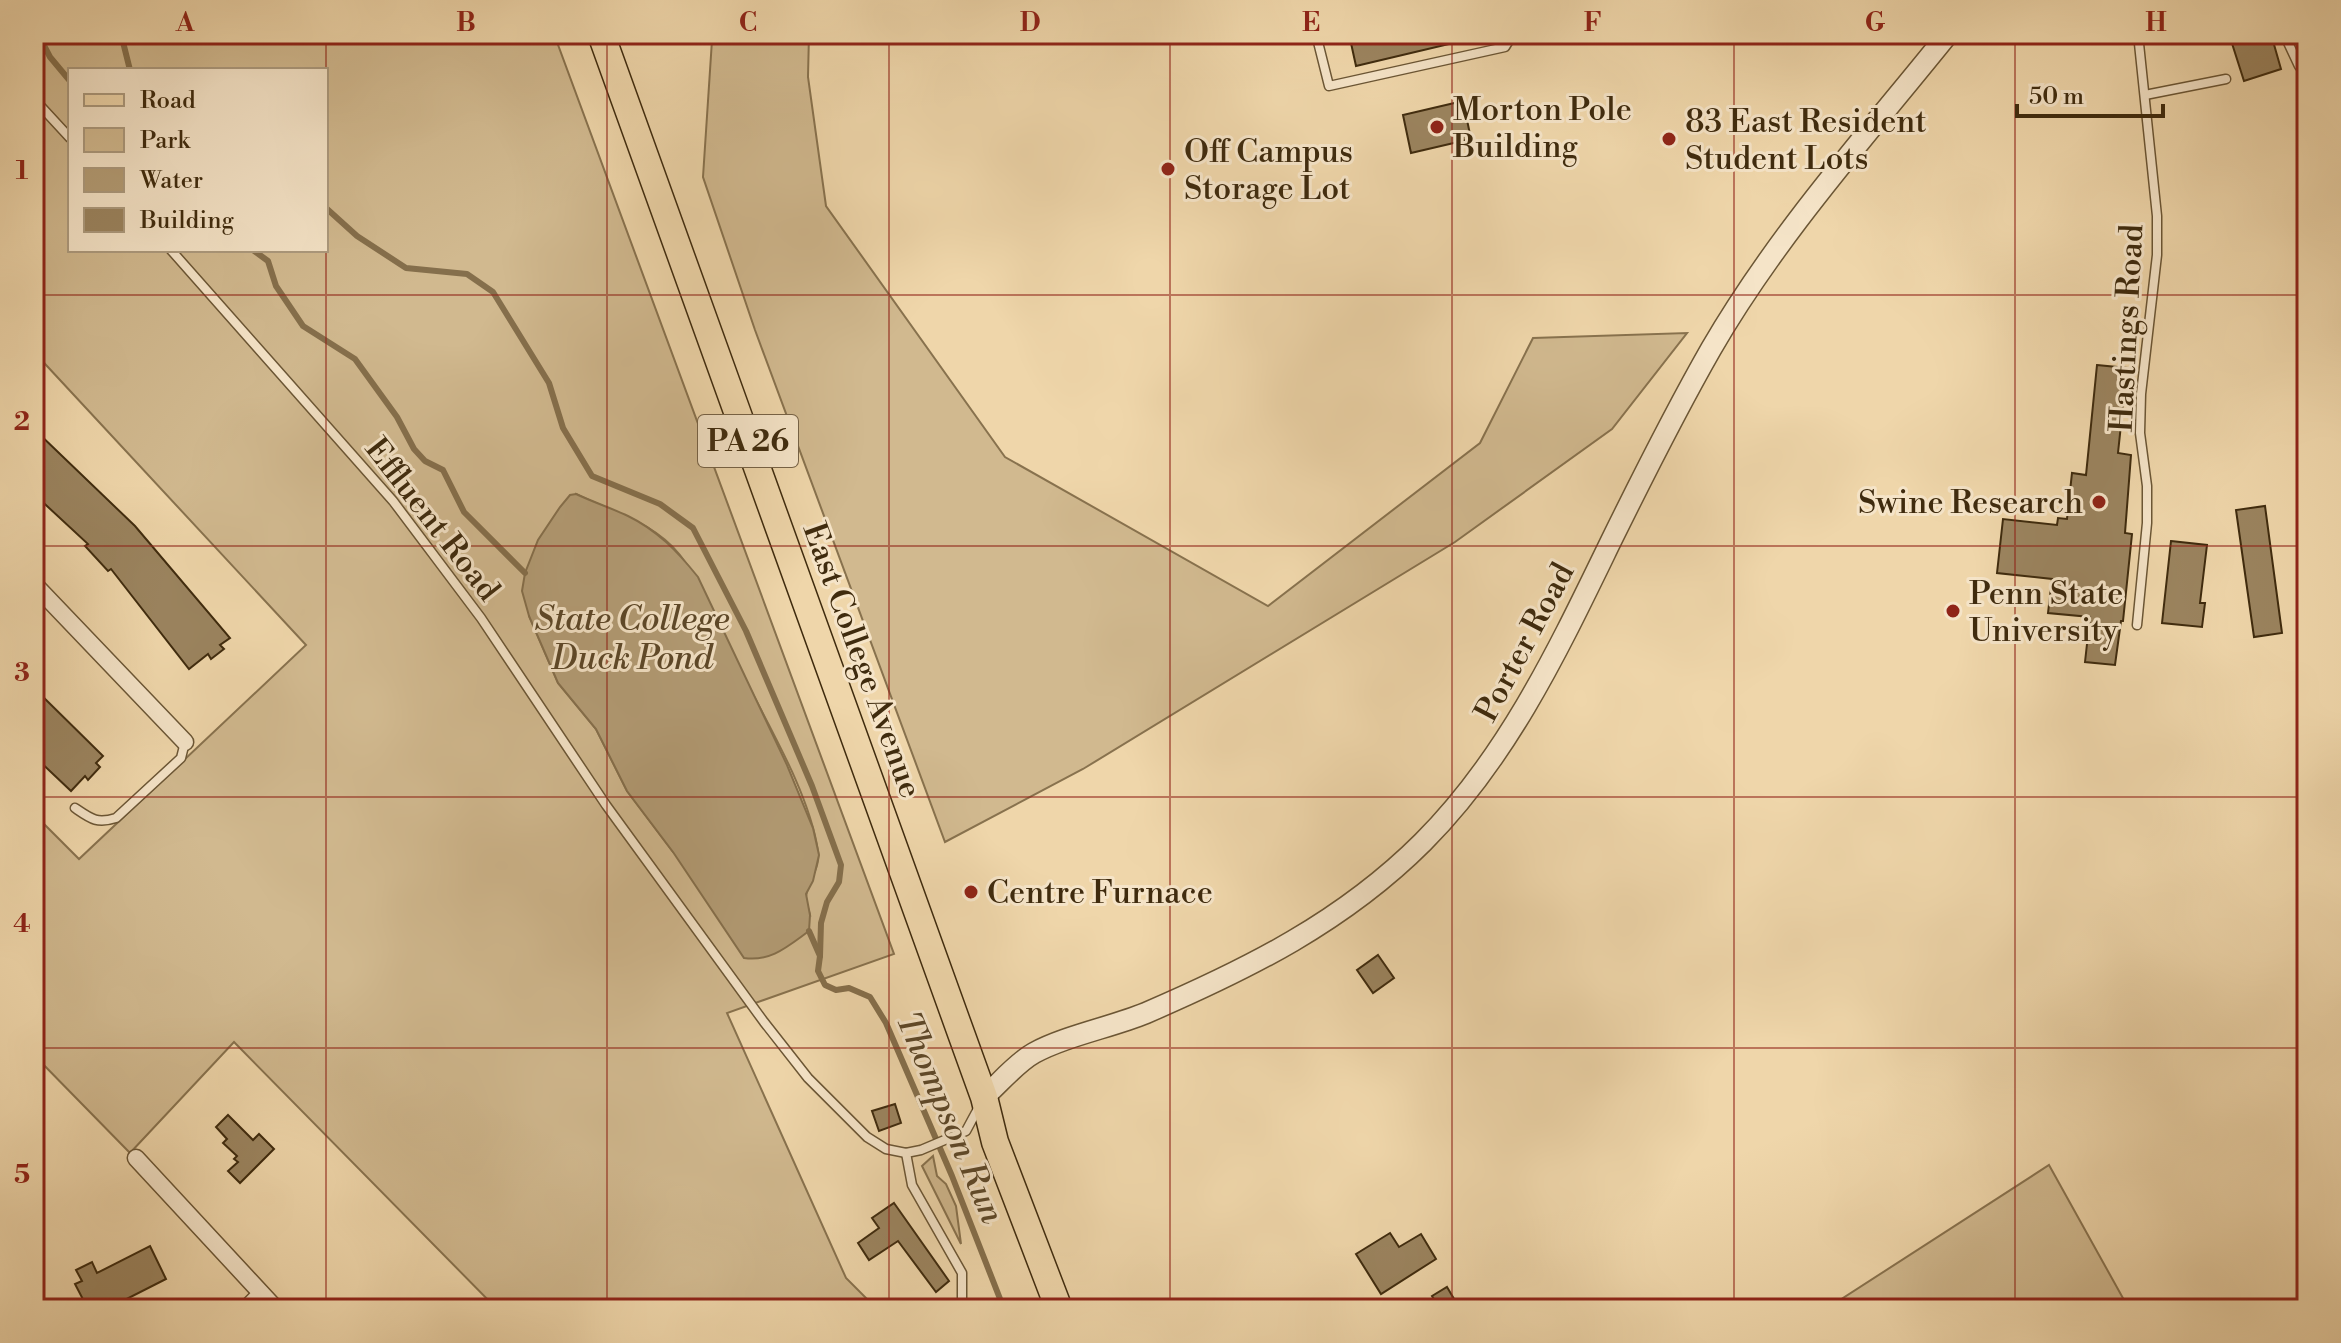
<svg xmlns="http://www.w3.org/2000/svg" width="2341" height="1343" viewBox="0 0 2341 1343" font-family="'Libre Bodoni',serif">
  <rect width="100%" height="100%" fill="#efd6aa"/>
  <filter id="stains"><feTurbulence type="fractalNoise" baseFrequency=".0025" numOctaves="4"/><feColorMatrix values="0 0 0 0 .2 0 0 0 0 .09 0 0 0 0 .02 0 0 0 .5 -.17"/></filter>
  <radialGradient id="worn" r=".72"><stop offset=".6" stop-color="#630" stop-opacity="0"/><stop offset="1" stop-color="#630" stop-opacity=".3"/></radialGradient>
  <!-- green -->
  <g fill="#d1b98f" stroke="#88724e" stroke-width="2" fill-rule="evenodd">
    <path d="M34 34H554L894 954 727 1013 846 1278 877 1309H497L234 1042 130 1153 34 1055V901L40 895 34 890V814L79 859 306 645 34 352ZM70 70H326V250H70ZM576 494C612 512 654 522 680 555 706 588 721 629 739 667 766 722 809 791 818 851 821 868 807 882 806 897 806 903 809 910 810 915L673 852 627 791 596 729 558 683 529 616Z"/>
    <polygon points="709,34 809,34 808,77 826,206 1005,457 1268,606 1480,443 1533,338 1687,333 1612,429 1455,542 1083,769 945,842 755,330 703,177 712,40"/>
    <polygon points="933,1156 937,1176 946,1184 956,1206 961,1244 922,1166"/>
    <polygon points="2049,1165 2129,1309 1826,1309"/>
  </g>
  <!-- water -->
  <path fill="#b39c75" stroke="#856f4c" stroke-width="2" d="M576 494C593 502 611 508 628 516 657 530 678 552 698 577L787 765 813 828 819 855 813 881 806 894 810 915 809 931C788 946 771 962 744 958L673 852 627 791 596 729 558 683 529 616 522 591 525 573 538 540 560 507 570 495Z"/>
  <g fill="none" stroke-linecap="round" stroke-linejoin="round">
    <!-- stream -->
    <g stroke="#856f4c" stroke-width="6">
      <polyline points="38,34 50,57 70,81"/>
      <polyline points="121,34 130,70"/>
      <polyline points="326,208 357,236 406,268 467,274 493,292 549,383 563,428 592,476 660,504 693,528 746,631 812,786 841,865 839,882 827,902 821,923 820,956"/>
      <polyline points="253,250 268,261 276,286 303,326 355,359 397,417 414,449 425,461 443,470 464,512 525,573"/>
      <polyline points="809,931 820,956 818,971 825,985 836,990 849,988 870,997 886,1023 952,1176 1004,1309"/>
    </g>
  </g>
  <!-- building -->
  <g fill="#9b845f" stroke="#3f2b0e" stroke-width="2">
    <polygon points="1349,34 1466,34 1466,40 1356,66"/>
    <polygon points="2229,34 2271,34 2281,69 2244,81"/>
    <polygon points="1463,101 1471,139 1411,153 1403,115"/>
    <polygon points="2097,365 2127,368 2118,453 2131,455 2125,533 2132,534 2123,621 2121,621 2115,665 2085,662 2090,617 2048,613 2052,579 1997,573 2003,519 2057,525 2058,518 2067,519 2072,473 2086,475"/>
    <polygon points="34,429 135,526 230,638 220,645 224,649 211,659 208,654 189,669 111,569 108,571 85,546 88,544 34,494"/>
    <polygon points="2265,506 2282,633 2254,637 2236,510"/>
    <polygon points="2171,541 2207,545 2200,603 2205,603 2202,627 2162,623"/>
    <polygon points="34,688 103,756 96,763 100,767 88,780 85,776 71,791 34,756"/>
    <polygon points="1378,955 1394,978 1373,993 1357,970"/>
    <polygon points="895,1104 901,1123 879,1131 872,1111"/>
    <polygon points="228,1115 253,1140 259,1134 274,1149 240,1183 228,1171 238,1162 234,1159 237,1156 223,1143 227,1139 216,1127"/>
    <polygon points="894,1203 949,1281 936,1292 898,1241 869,1260 858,1243 879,1228 872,1218"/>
    <polygon points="1390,1233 1399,1247 1421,1234 1436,1259 1381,1294 1356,1254"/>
    <polygon points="150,1246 166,1279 107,1309 88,1309 75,1284 82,1281 76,1270 92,1262 97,1273"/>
    <polygon points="1447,1287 1460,1309 1440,1309 1432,1296"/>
  </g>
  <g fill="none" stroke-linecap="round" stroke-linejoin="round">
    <!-- service casing -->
    <g stroke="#6b5635" stroke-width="11">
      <g id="service">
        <polyline points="1316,34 1329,86 1505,47 1513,34"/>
        <polyline points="2284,34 2299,66 2307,74"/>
        <polyline points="2145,95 2226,79"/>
        <polyline points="34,99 70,138"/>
        <polyline points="171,250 393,501 481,618 606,805 764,1022 808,1078 867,1137 886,1149 906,1153 921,1150 966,1131 980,1105"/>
        <polyline points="2137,625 2147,523 2147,486 2140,433 2141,394 2157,255 2157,216 2138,34"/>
        <path d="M75 808C91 819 97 824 116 818L181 758 185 742"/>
        <polyline points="906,1153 912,1185 962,1273 962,1302"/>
      </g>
    </g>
    <!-- minor casing -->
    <g stroke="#6b5635" stroke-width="19">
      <g id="minor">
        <polyline points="34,584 185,742"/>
        <polyline points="136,1158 276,1309"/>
        <polyline points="246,1309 261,1294"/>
      </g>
    </g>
    <!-- tertiary casing -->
    <g stroke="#6b5635" stroke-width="23">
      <path id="tertiary" d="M984 1097C999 1084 1016 1063 1034 1053 1065 1036 1112 1027 1146 1013 1248 969 1343 922 1423 842 1508 757 1559 648 1611 541 1643 476 1675 412 1711 349 1777 235 1866 136 1948 34"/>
    </g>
    <!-- primary casing -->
    <g stroke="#3f2b0e" stroke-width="29">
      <polyline id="primary" points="601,34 962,1036 984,1097 995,1142 1059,1309"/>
    </g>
    <!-- service -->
    <use href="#service" stroke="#f5e4c8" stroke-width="8"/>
    <!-- minor -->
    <use href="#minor" stroke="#f5e4c8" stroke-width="16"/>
    <!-- tertiary -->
    <use href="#tertiary" stroke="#f5e4c8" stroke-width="20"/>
    <!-- primary -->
    <use href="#primary" stroke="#efd6aa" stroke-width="26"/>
  </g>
  <!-- grid -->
  <path fill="none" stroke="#8f2418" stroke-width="2" stroke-opacity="0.55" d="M326 34V70M607 34V1309M889 34V1309M1170 34V1309M1452 34V1309M1734 34V1309M2015 34V1309M326 250V1309M34 295H2307M34 546H2307M34 797H2307M34 1048H2307"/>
  <!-- markers -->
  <g fill="#8f2418" stroke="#f5e4c8" stroke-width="3">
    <circle cx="1437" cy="127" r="8"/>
    <circle cx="1669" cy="139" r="8"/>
    <circle cx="1168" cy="169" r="8"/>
    <circle cx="2099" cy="502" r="8"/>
    <circle cx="1953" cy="611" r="8"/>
    <circle cx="971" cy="892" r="8"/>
  </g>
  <g text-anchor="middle" stroke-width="6" stroke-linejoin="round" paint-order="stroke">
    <!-- shield labels -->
    <rect fill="#f5e4c8" stroke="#766246" stroke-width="2" x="698" y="415" width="100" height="52" rx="6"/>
    <g font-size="30" font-weight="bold" fill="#3f2b0e">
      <text x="748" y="451">PA 26</text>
    </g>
    <!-- poi labels -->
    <g font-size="32" fill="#3f2b0e" stroke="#f5e4c8" text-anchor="start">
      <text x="1453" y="120">Morton Pole<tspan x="1453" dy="37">Building</tspan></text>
      <text x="1685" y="132">83 East Resident<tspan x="1685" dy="37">Student Lots</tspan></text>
      <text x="1184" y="162">Off Campus<tspan x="1184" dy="37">Storage Lot</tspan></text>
      <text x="2083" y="513" text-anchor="end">Swine Research</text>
      <text x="1969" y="604">Penn State<tspan x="1969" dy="37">University</tspan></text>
      <text x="987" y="903">Centre Furnace</text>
    </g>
    <!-- street labels -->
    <g font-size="32" fill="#3f2b0e" stroke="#f5e4c8">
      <text transform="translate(2126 328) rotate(-87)" y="11">Hastings Road</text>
      <text transform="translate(433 519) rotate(52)" y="11">Effluent Road</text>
      <text transform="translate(1524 642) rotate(-62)" y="11">Porter Road</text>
      <text transform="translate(863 660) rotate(70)" y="11">East College Avenue</text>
    </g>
    <!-- water labels -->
    <g font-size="34" font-style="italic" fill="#5c4728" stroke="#f5e4c8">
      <text x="632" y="630">State College<tspan x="632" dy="39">Duck Pond</tspan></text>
      <text transform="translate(951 1117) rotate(67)" y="12">Thompson Run</text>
    </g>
  </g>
  <!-- margin -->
  <rect width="2341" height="1343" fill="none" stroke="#efd6aa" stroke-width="88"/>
  <!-- legend -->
  <rect x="68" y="68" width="260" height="184" fill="#f5e4c8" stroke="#ac9a7e" stroke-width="2"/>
  <rect x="84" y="94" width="40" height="12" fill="#efd6aa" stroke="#ac9a7e" stroke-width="2"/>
  <text x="140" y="108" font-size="24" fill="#3f2b0e">Road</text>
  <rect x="84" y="128" width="40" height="24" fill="#d1b98f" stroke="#ac9a7e" stroke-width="2"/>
  <text x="140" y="148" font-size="24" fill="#3f2b0e">Park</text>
  <rect x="84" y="168" width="40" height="24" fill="#b39c75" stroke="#ac9a7e" stroke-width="2"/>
  <text x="140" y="188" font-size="24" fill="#3f2b0e">Water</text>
  <rect x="84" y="208" width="40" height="24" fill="#9b845f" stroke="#ac9a7e" stroke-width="2"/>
  <text x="140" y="228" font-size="24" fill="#3f2b0e">Building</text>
  <!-- scale -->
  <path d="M2017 104v12h146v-12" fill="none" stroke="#3f2b0e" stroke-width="4"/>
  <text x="2029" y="104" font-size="24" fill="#3f2b0e" stroke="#f5e4c8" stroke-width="6" paint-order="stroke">50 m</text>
  <rect x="44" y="44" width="2253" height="1255" fill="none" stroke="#8f2418" stroke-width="3"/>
  <g font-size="26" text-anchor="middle" font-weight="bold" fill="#8f2418">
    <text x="185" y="31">A</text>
    <text x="466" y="31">B</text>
    <text x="748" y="31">C</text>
    <text x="1030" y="31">D</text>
    <text x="1311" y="31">E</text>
    <text x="1593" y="31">F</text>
    <text x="1875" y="31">G</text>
    <text x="2156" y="31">H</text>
    <text x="22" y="179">1</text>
    <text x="22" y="430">2</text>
    <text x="22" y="681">3</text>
    <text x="22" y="932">4</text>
    <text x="22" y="1183">5</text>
  </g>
  <rect width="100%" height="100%" filter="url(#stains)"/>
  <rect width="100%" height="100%" fill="url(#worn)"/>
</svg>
